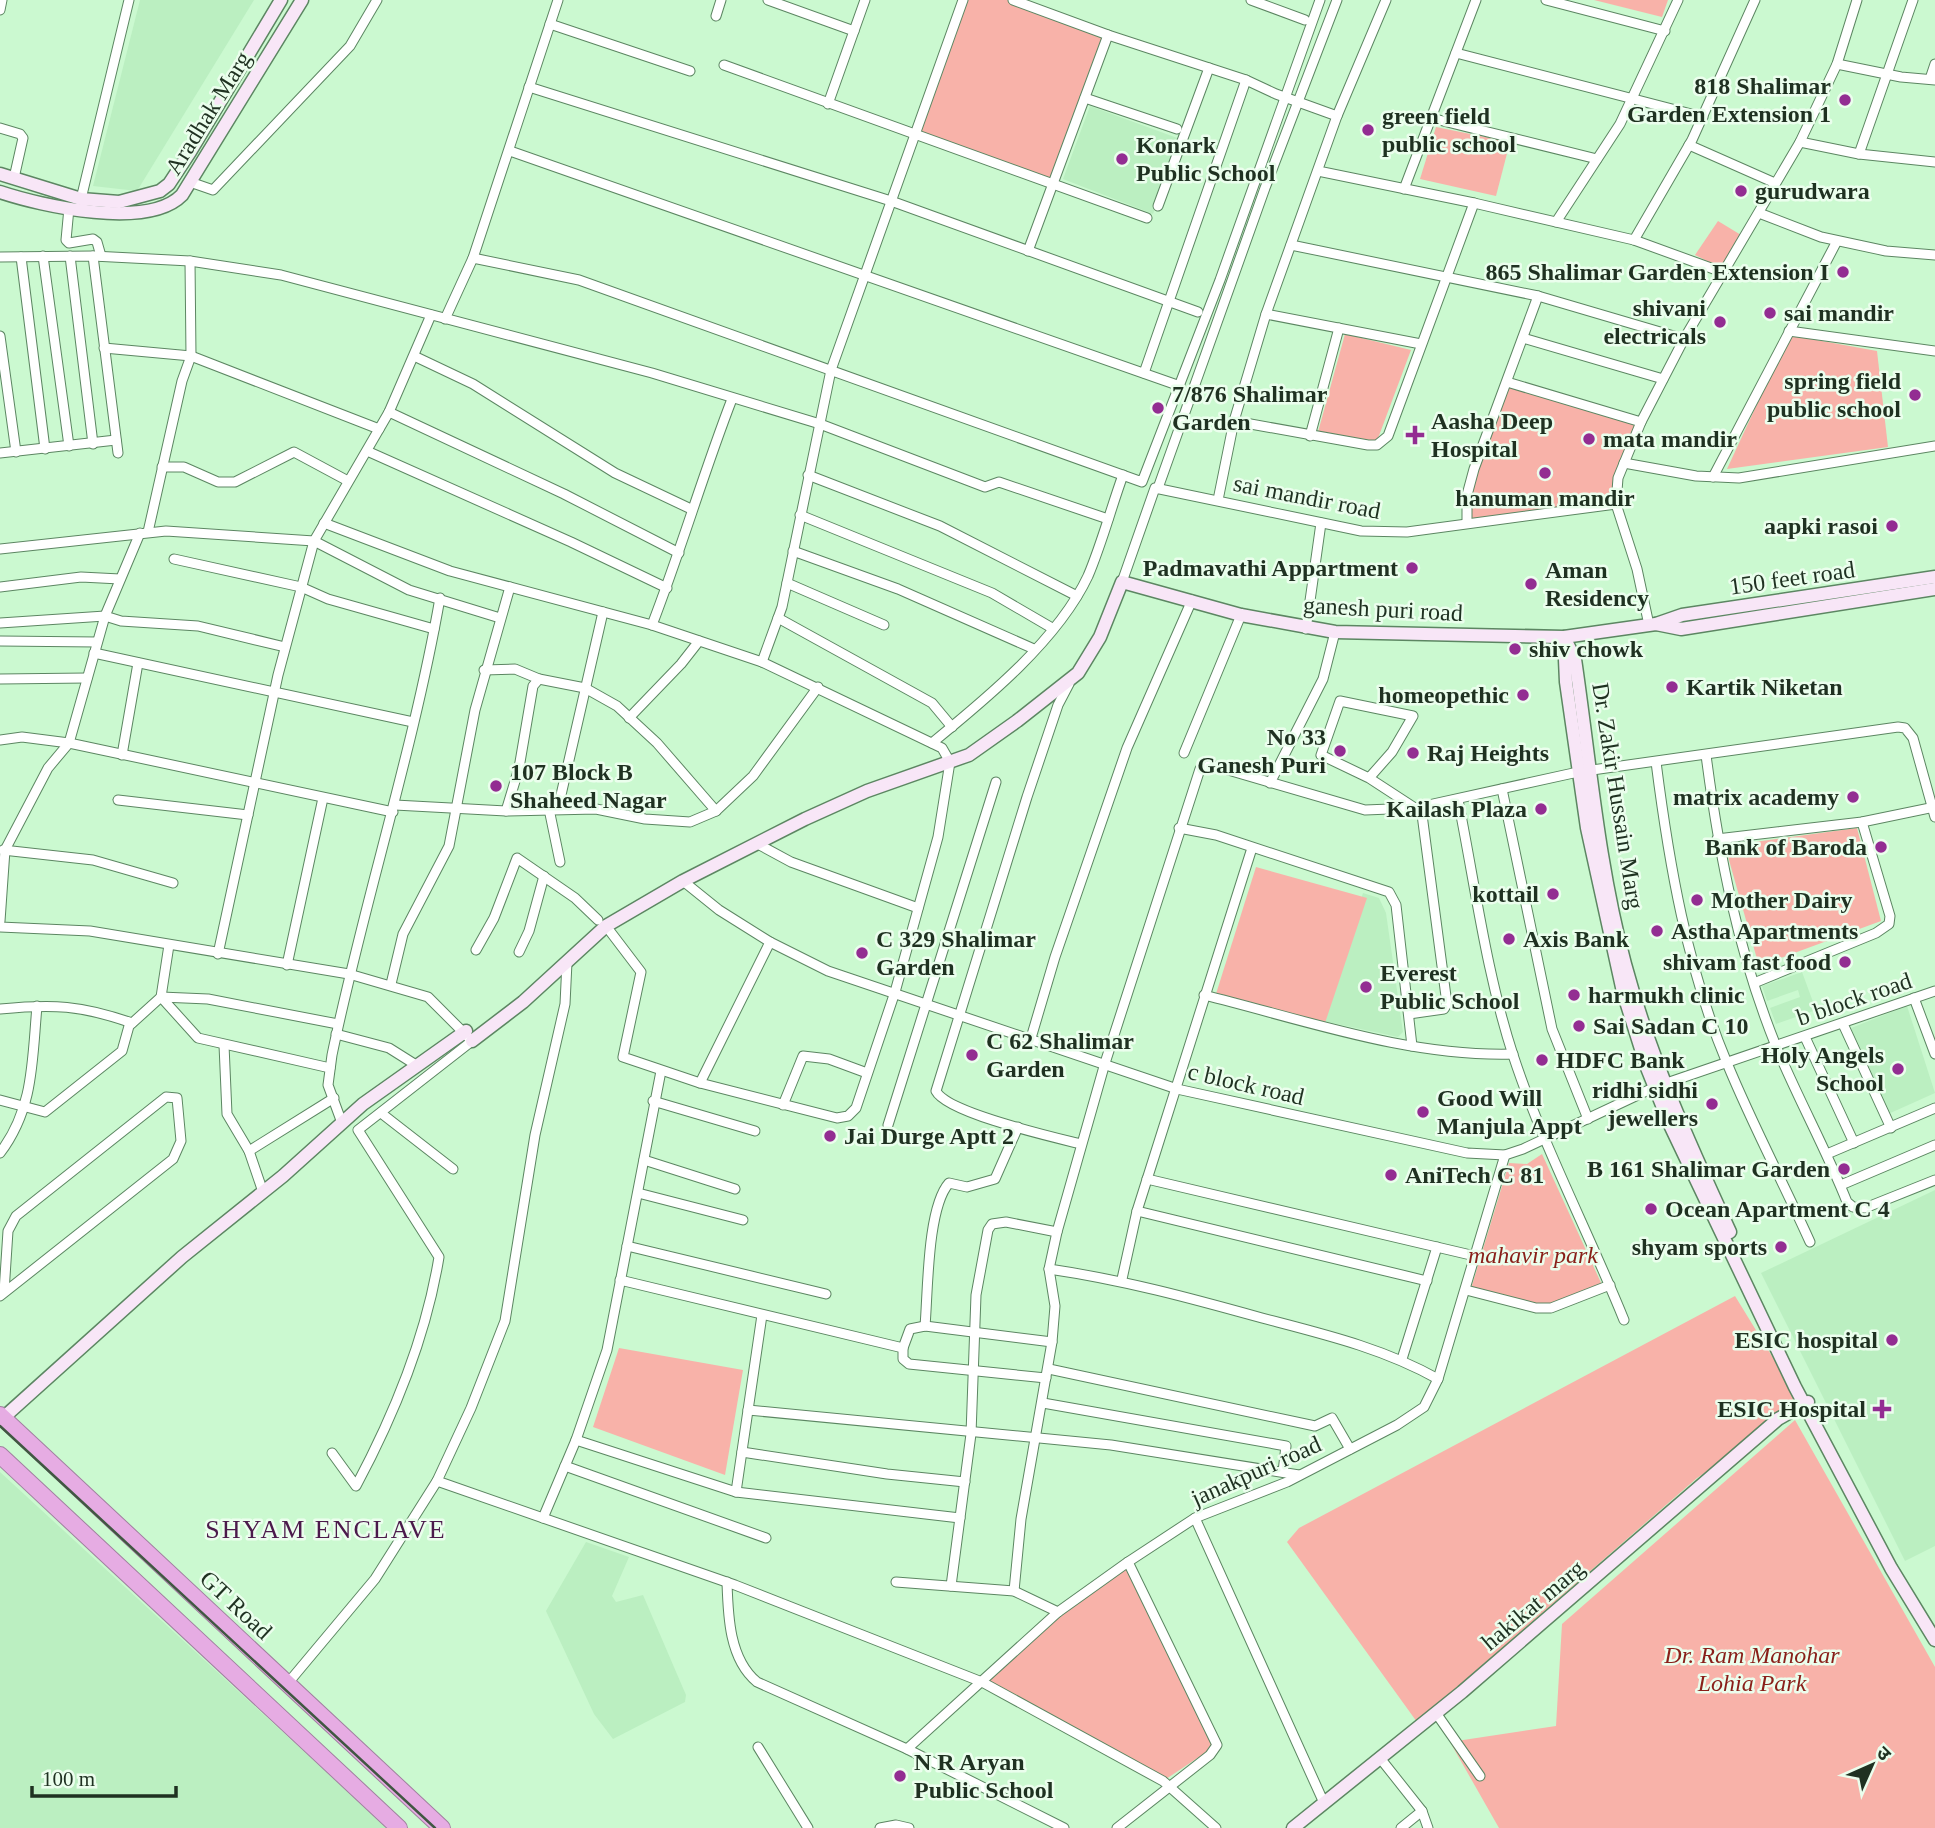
<svg xmlns="http://www.w3.org/2000/svg" width="1935" height="1828" viewBox="0 0 1935 1828" font-family="'Times New Roman','Noto Sans Devanagari',serif">
  <rect width="100%" height="100%" fill="#cbf9d0"/>
  <!-- built -->
  <g fill="#bbefc1">
    <polygon points="140,0 254,0 137,191 93,186"/>
    <polygon points="1090,106 1180,139 1153,214 1063,179"/>
    <polygon points="1363,893 1379,898 1386,913 1403,1032 1398,1037 1323,1021"/>
    <polygon points="1802,972 1816,1010 1776,1024 1770,1008 1800,997 1798,990 1767,1001 1762,986"/>
    <polygon points="1907,1006 1935,1093 1886,1115 1851,1028"/>
    <polygon points="1935,1190 1935,1546 1905,1561 1761,1273"/>
    <polygon points="0,1472 387,1828 0,1828"/>
    <polygon points="586,1542 629,1557 612,1596 616,1602 643,1595 686,1695 685,1702 613,1739 594,1714 546,1611"/>
  </g>
  <!-- green -->
  <g fill="#f8b2a9">
    <polygon points="963,0 1013,0 1108,35 1053,184 914,135"/>
    <polygon points="1594,0 1668,0 1662,17"/>
    <polygon points="1436,127 1510,142 1496,196 1420,179"/>
    <polygon points="1718,221 1741,235 1721,268 1695,255"/>
    <polygon points="1345,334 1411,350 1377,441 1318,432"/>
    <polygon points="1789,335 1877,351 1888,447 1727,469"/>
    <polygon points="1507,382 1641,422 1627,454 1616,504 1467,523 1467,495"/>
    <polygon points="1857,828 1881,921 1759,966 1725,846"/>
    <polygon points="1256,867 1367,898 1325,1023 1269,1017 1215,997"/>
    <polygon points="1542,1154 1602,1285 1543,1312 1470,1292 1509,1163 1527,1164"/>
    <polygon points="1735,1296 1791,1387 1799,1410 1697,1478 1417,1722 1287,1542 1299,1528"/>
    <polygon points="619,1348 743,1370 725,1475 593,1427"/>
    <polygon points="1795,1420 1935,1667 1935,1828 1499,1828 1450,1742 1556,1726 1562,1624"/>
    <polygon points="1128,1562 1217,1745 1163,1781 982,1682 1058,1612"/>
  </g>
  <g fill="none" stroke-linecap="round" stroke-linejoin="round">
    <!-- street casing -->
    <g stroke="#5c8662" stroke-width="11">
      <g id="street">
        <polyline points="768,0 854,31"/>
        <polyline points="1013,0 1108,35 1246,80 1276,94 1337,116"/>
        <polyline points="1251,0 1305,20"/>
        <polyline points="1546,0 1665,31"/>
        <polyline points="0,10 2,0"/>
        <polyline points="716,16 721,0"/>
        <polyline points="550,24 690,71"/>
        <polyline points="1456,53 1703,117"/>
        <polyline points="1837,64 1901,77 1935,80"/>
        <polyline points="724,65 1147,218"/>
        <polyline points="1930,79 1935,64"/>
        <polyline points="529,87 891,201 1198,312"/>
        <polyline points="1085,98 1177,129"/>
        <polyline points="828,104 865,0"/>
        <polyline points="1431,118 1597,159"/>
        <polyline points="0,128 20,134 23,138 14,178"/>
        <polyline points="1800,142 1859,154 1935,162"/>
        <polyline points="1689,145 1775,183"/>
        <polyline points="510,151 1180,386"/>
        <polyline points="1859,154 1913,0"/>
        <polyline points="1318,171 1474,203 1634,240 1722,272"/>
        <polyline points="190,182 213,190 350,46 377,0"/>
        <polyline points="1404,189 1476,0"/>
        <polyline points="81,199 129,0"/>
        <polyline points="1158,206 1209,68"/>
        <polyline points="69,208 66,240 69,243 93,239 97,242 101,256"/>
        <polyline points="1759,213 1821,237 1886,251 1935,255"/>
        <polyline points="1556,222 1620,124 1678,0"/>
        <polyline points="1634,240 1692,140 1755,0"/>
        <polyline points="1291,245 1538,296 1684,339"/>
        <polyline points="1028,251 1108,35"/>
        <polyline points="43,256 69,446"/>
        <polyline points="70,256 93,444"/>
        <polyline points="93,256 118,453"/>
        <polyline points="0,257 93,256 190,261 281,275 652,373 820,424 985,487 999,482 1108,519"/>
        <polyline points="21,257 45,449"/>
        <polyline points="473,258 579,280 1142,482 1220,280 1320,0"/>
        <polyline points="1266,314 1421,344"/>
        <polyline points="445,319 473,258 558,0"/>
        <polyline points="1789,331 1935,351"/>
        <polyline points="0,336 16,452"/>
        <polyline points="1523,338 1663,379"/>
        <polyline points="104,348 191,356 379,429"/>
        <polyline points="414,356 473,384 615,473 691,509"/>
        <polyline points="1144,373 1246,80"/>
        <polyline points="1507,382 1641,422"/>
        <polyline points="389,412 564,494 679,553"/>
        <polyline points="1234,421 1368,445 1377,445 1388,436 1474,203"/>
        <polyline points="1310,436 1339,328"/>
        <polyline points="367,451 571,542 667,588"/>
        <polyline points="0,453 116,440"/>
        <polyline points="1624,463 1696,476 1739,478 1935,446"/>
        <polyline points="162,467 184,467 218,482 235,482 294,452 348,481"/>
        <polyline points="808,475 940,526 1077,596"/>
        <polyline points="1713,477 1837,241"/>
        <polyline points="1158,488 1265,188 1337,0"/>
        <polyline points="1218,500 1234,421 1266,314 1337,116 1386,0"/>
        <polyline points="800,515 992,593 1052,628"/>
        <polyline points="324,523 450,571 652,625 762,662 942,748 950,762 938,837 895,992 856,1108 848,1116 837,1118 700,1083 623,1057 641,972 606,926"/>
        <polyline points="1467,523 1467,495 1474,469 1538,296"/>
        <polyline points="148,532 182,381 191,356 190,261"/>
        <polyline points="0,549 166,531 314,541 409,590 500,618"/>
        <polyline points="793,551 898,589 1034,649"/>
        <polyline points="174,559 301,587 328,599 434,629"/>
        <polyline points="1122,582 1155,488 1361,531 1407,532 1616,504"/>
        <polyline points="787,583 884,625"/>
        <polyline points="0,587 81,577 120,579"/>
        <polyline points="778,618 932,703 952,727"/>
        <polyline points="0,623 105,616 121,621 198,626 285,647"/>
        <path d="M652 625C681 550 703 474 732 399"/>
        <polyline points="1649,625 1637,569 1616,504 1618,478 1641,422 1684,339 1800,142 1837,64 1857,0"/>
        <polyline points="1306,629 1321,523"/>
        <polyline points="0,641 97,642"/>
        <polyline points="94,653 413,722"/>
        <polyline points="762,662 782,607 831,370 963,0"/>
        <polyline points="484,670 515,669 539,679 585,688 617,706 657,743 716,811"/>
        <polyline points="0,679 87,678"/>
        <path d="M1069 684 1058 705 1027 797 936 1091C947 1113 1053 1137 1081 1144"/>
        <polyline points="629,718 681,664 699,641"/>
        <polyline points="0,740 22,737 69,743 393,812"/>
        <path d="M932 743C986 699 1058 640 1088 576 1102 543 1111 508 1123 475"/>
        <polyline points="1184,753 1241,615"/>
        <polyline points="122,755 138,663"/>
        <path d="M1706 755C1719 855 1738 952 1776 1046 1798 1099 1826 1149 1847 1202L1853 1207 1865 1208 1935 1180"/>
        <path d="M1656 762C1669 864 1687 968 1727 1063 1752 1124 1783 1182 1810 1242"/>
        <polyline points="1369,778 1321,755 1340,701 1413,716 1392,752 1369,778 1415,808"/>
        <polyline points="1270,783 1323,679 1335,632"/>
        <polyline points="1502,789 1552,1029 1588,1119"/>
        <polyline points="118,800 248,815"/>
        <path d="M1458 800C1475 884 1486 972 1513 1055 1543 1146 1588 1231 1624 1320"/>
        <polyline points="395,805 506,811 596,809 645,819 690,822 716,811 753,776 818,687"/>
        <polyline points="558,808 603,612"/>
        <polyline points="549,809 560,862"/>
        <polyline points="506,811 519,768 533,686 539,679"/>
        <polyline points="1179,828 1216,835 1389,892 1396,905 1412,1046"/>
        <polyline points="1717,839 1862,822 1935,807"/>
        <polyline points="756,843 791,862 918,908"/>
        <polyline points="3,850 93,860 173,883"/>
        <polyline points="683,881 719,910 770,942 828,971 1177,1089 1467,1153 1505,1155 1523,1149 1655,1087 1935,991"/>
        <polyline points="0,921 5,850 48,768 69,743 105,616 140,533"/>
        <path d="M0 927 90 931 349 974 428 997 472 1041 358 1130 439 1257C426 1337 394 1415 356 1486L332 1453"/>
        <polyline points="169,945 161,997 198,1038 330,1068"/>
        <polyline points="476,950 494,918 517,858 575,898 598,920"/>
        <polyline points="519,952 529,931 544,876"/>
        <polyline points="218,954 278,675 314,541 389,412 431,315"/>
        <polyline points="567,962 565,1004 535,1135 505,1321 471,1408 437,1481 735,1585 982,1682 1163,1781 1216,1828"/>
        <polyline points="287,965 323,798"/>
        <polyline points="1754,983 1876,933 1889,924 1890,916 1862,822"/>
        <polyline points="391,984 403,934 449,846 475,710 510,587"/>
        <path d="M1204 995C1305 1020 1408 1057 1513 1054"/>
        <polyline points="1914,998 1935,1054"/>
        <path d="M0 1009C53 1004 81 1005 132 1023"/>
        <polyline points="1409,1014 1444,1009 1447,1004 1421,807"/>
        <polyline points="1843,1024 1891,1128"/>
        <polyline points="336,1034 389,1048 416,1065"/>
        <polyline points="1805,1037 1854,1143"/>
        <polyline points="1031,1038 1055,957 1127,748 1192,600"/>
        <polyline points="224,1045 227,1114 249,1151 263,1192"/>
        <polyline points="700,1083 770,942"/>
        <polyline points="0,1100 45,1112 122,1051 129,1026 161,997 208,999 338,1024"/>
        <polyline points="653,1101 755,1131"/>
        <polyline points="783,1105 803,1056 829,1059 867,1073"/>
        <polyline points="381,1113 453,1169"/>
        <path d="M342 1123 328 1085 332 1055C364 901 413 752 440 598"/>
        <polyline points="888,1125 996,782"/>
        <polyline points="249,1151 334,1098"/>
        <path d="M0 1153C34 1108 32 1061 37 1006"/>
        <polyline points="1827,1154 1935,1108"/>
        <polyline points="644,1160 735,1189"/>
        <polyline points="1147,1179 1475,1256"/>
        <polyline points="1841,1185 1935,1145"/>
        <polyline points="638,1193 743,1220"/>
        <polyline points="1137,1211 1427,1281"/>
        <polyline points="627,1246 826,1294"/>
        <path d="M1049 1269C1124 1280 1190 1298 1262 1318 1323 1334 1383 1348 1438 1379"/>
        <polyline points="1122,1279 1137,1211 1252,848"/>
        <polyline points="620,1280 903,1348 903,1359 909,1364 1046,1378"/>
        <polyline points="1466,1290 1536,1308 1551,1308 1610,1285"/>
        <polyline points="0,1296 173,1159 181,1141 177,1098 166,1097 16,1216 8,1231 4,1292"/>
        <path d="M925 1326C928 1292 927 1208 949 1183L967 1187 995 1179 1018 1127"/>
        <polyline points="903,1348 910,1329 925,1326 1052,1342"/>
        <polyline points="1402,1359 1437,1247"/>
        <polyline points="1049,1369 1315,1426 1332,1418 1350,1449"/>
        <polyline points="1043,1403 1286,1446 1283,1472"/>
        <polyline points="748,1410 1111,1445 1299,1475"/>
        <polyline points="576,1440 736,1492 762,1315"/>
        <polyline points="742,1452 887,1474 965,1482"/>
        <polyline points="565,1466 766,1538"/>
        <polyline points="736,1492 960,1518"/>
        <polyline points="543,1518 576,1440 607,1350 661,1071"/>
        <polyline points="1195,1518 1324,1803"/>
        <path d="M727 1582C728 1615 729 1659 757 1682L907 1749 1064 1828"/>
        <polyline points="896,1582 1014,1591 1058,1612"/>
        <polyline points="951,1586 971,1434 976,1295 988,1230 992,1224 1006,1222 1057,1232"/>
        <polyline points="1014,1591 1021,1519 1052,1342 1055,1306 1049,1269 1057,1232 1105,1063 1200,769 1211,765 1365,810 1415,808 1578,772 1898,727 1905,728 1913,738 1935,817"/>
        <polyline points="288,1683 375,1579 437,1481"/>
        <polyline points="1436,1713 1480,1776"/>
        <polyline points="758,1747 808,1828"/>
        <polyline points="907,1749 1058,1612 1128,1562 1195,1518 1287,1482 1397,1425 1424,1407 1438,1379 1505,1155"/>
        <polyline points="1380,1758 1422,1811 1428,1828"/>
        <polyline points="880,1828 896,1825 909,1828"/>
        <polyline points="1117,1828 1210,1755 1217,1745 1128,1562"/>
        <polyline points="1401,1828 1422,1811"/>
      </g>
    </g>
    <!-- secondary casing -->
    <g stroke="#5c8662" stroke-width="15">
      <g id="secondary">
        <polyline points="0,174 81,199 119,202 160,191 169,184 190,152 281,0"/>
        <path d="M0 192C42 206 148 230 182 195L302 0"/>
        <polyline points="1656,624 1681,629 1935,589"/>
        <polyline points="1564,637 1566,682 1587,828 1623,992 1647,1068 1670,1125 1795,1387 1891,1568 1935,1640"/>
        <path d="M1567 643 1575 659C1590 761 1598 864 1625 964 1650 1057 1690 1145 1730 1232"/>
        <polyline points="472,1041 523,1002 606,926 683,881 805,819 867,791 969,755 1017,721 1078,673 1100,637 1122,582 1241,615 1335,632 1564,637 1656,624 1682,615 1935,577"/>
        <polyline points="3,1418 182,1257 283,1176 363,1104 466,1031"/>
        <polyline points="1293,1828 1462,1692 1778,1419 1808,1402"/>
      </g>
    </g>
    <!-- highway casing -->
    <g stroke="#a0819f" stroke-width="18">
      <g id="highway">
        <polyline points="0,1415 442,1828"/>
        <polyline points="0,1455 399,1828"/>
      </g>
    </g>
    <!-- street -->
    <use href="#street" stroke="#fff" stroke-width="9"/>
    <!-- secondary -->
    <use href="#secondary" stroke="#f8e6f7" stroke-width="12"/>
    <!-- highway -->
    <use href="#highway" stroke="#e6ace3" stroke-width="16"/>
    <!-- rail -->
    <polyline stroke="#405742" stroke-width="2.5" points="0,1426 435,1828"/>
  </g>
  <!-- markers -->
  <g fill="#932d92" stroke="#ebfeed" stroke-width="2.5">
    <circle cx="1845" cy="100" r="7"/>
    <circle cx="1368" cy="130" r="7"/>
    <circle cx="1122" cy="159" r="7"/>
    <circle cx="1741" cy="191" r="7"/>
    <circle cx="1843" cy="272" r="7"/>
    <circle cx="1770" cy="313" r="7"/>
    <circle cx="1720" cy="322" r="7"/>
    <circle cx="1915" cy="395" r="7"/>
    <circle cx="1158" cy="408" r="7"/>
    <path d="M1411.5 424.5h7v7h7v7h-7v7h-7v-7h-7v-7h7z"/>
    <circle cx="1589" cy="439" r="7"/>
    <circle cx="1545" cy="473" r="7"/>
    <circle cx="1892" cy="526" r="7"/>
    <circle cx="1412" cy="568" r="7"/>
    <circle cx="1531" cy="584" r="7"/>
    <circle cx="1515" cy="649" r="7"/>
    <circle cx="1672" cy="687" r="7"/>
    <circle cx="1523" cy="695" r="7"/>
    <circle cx="1340" cy="751" r="7"/>
    <circle cx="1413" cy="753" r="7"/>
    <circle cx="496" cy="786" r="7"/>
    <circle cx="1853" cy="797" r="7"/>
    <circle cx="1541" cy="809" r="7"/>
    <circle cx="1881" cy="847" r="7"/>
    <circle cx="1553" cy="894" r="7"/>
    <circle cx="1697" cy="900" r="7"/>
    <circle cx="1657" cy="931" r="7"/>
    <circle cx="1509" cy="939" r="7"/>
    <circle cx="862" cy="953" r="7"/>
    <circle cx="1845" cy="962" r="7"/>
    <circle cx="1366" cy="987" r="7"/>
    <circle cx="1574" cy="995" r="7"/>
    <circle cx="1579" cy="1026" r="7"/>
    <circle cx="972" cy="1055" r="7"/>
    <circle cx="1542" cy="1060" r="7"/>
    <circle cx="1898" cy="1069" r="7"/>
    <circle cx="1712" cy="1104" r="7"/>
    <circle cx="1423" cy="1112" r="7"/>
    <circle cx="830" cy="1136" r="7"/>
    <circle cx="1844" cy="1169" r="7"/>
    <circle cx="1391" cy="1175" r="7"/>
    <circle cx="1651" cy="1209" r="7"/>
    <circle cx="1781" cy="1247" r="7"/>
    <circle cx="1892" cy="1340" r="7"/>
    <path d="M1878.5 1398.5h7v7h7v7h-7v7h-7v-7h-7v-7h7z"/>
    <circle cx="900" cy="1776" r="7"/>
  </g>
  <g text-anchor="middle" stroke-width="5" stroke-linejoin="round" paint-order="stroke">
    <!-- poi labels -->
    <g font-size="24" font-weight="bold" fill="#1f3121" stroke="#ebfeed" text-anchor="start">
      <text x="1831" y="94" text-anchor="end">818 Shalimar<tspan x="1831" dy="28">Garden Extension 1</tspan></text>
      <text x="1382" y="124">green field<tspan x="1382" dy="28">public school</tspan></text>
      <text x="1136" y="153">Konark<tspan x="1136" dy="28">Public School</tspan></text>
      <text x="1755" y="199">gurudwara</text>
      <text x="1829" y="280" text-anchor="end">865 Shalimar Garden Extension I</text>
      <text x="1706" y="316" text-anchor="end">shivani<tspan x="1706" dy="28">electricals</tspan></text>
      <text x="1784" y="321">sai mandir</text>
      <text x="1901" y="389" text-anchor="end">spring field<tspan x="1901" dy="28">public school</tspan></text>
      <text x="1172" y="402">7/876 Shalimar<tspan x="1172" dy="28">Garden</tspan></text>
      <text x="1431" y="429">Aasha Deep<tspan x="1431" dy="28">Hospital</tspan></text>
      <text x="1603" y="447">mata mandir</text>
      <text x="1545" y="506" text-anchor="middle">hanuman mandir</text>
      <text x="1878" y="534" text-anchor="end">aapki rasoi</text>
      <text x="1398" y="576" text-anchor="end">Padmavathi Appartment</text>
      <text x="1545" y="578">Aman<tspan x="1545" dy="28">Residency</tspan></text>
      <text x="1529" y="657">shiv chowk</text>
      <text x="1686" y="695">Kartik Niketan</text>
      <text x="1509" y="703" text-anchor="end">homeopethic</text>
      <text x="1326" y="745" text-anchor="end">No 33<tspan x="1326" dy="28">Ganesh Puri</tspan></text>
      <text x="1427" y="761">Raj Heights</text>
      <text x="510" y="780">107 Block B<tspan x="510" dy="28">Shaheed Nagar</tspan></text>
      <text x="1839" y="805" text-anchor="end">matrix academy</text>
      <text x="1527" y="817" text-anchor="end">Kailash Plaza</text>
      <text x="1867" y="855" text-anchor="end">Bank of Baroda</text>
      <text x="1539" y="902" text-anchor="end">kottail</text>
      <text x="1711" y="908">Mother Dairy</text>
      <text x="1671" y="939">Astha Apartments</text>
      <text x="876" y="947">C 329 Shalimar<tspan x="876" dy="28">Garden</tspan></text>
      <text x="1523" y="947">Axis Bank</text>
      <text x="1831" y="970" text-anchor="end">shivam fast food</text>
      <text x="1380" y="981">Everest<tspan x="1380" dy="28">Public School</tspan></text>
      <text x="1588" y="1003">harmukh clinic</text>
      <text x="1593" y="1034">Sai Sadan C 10</text>
      <text x="986" y="1049">C 62 Shalimar<tspan x="986" dy="28">Garden</tspan></text>
      <text x="1884" y="1063" text-anchor="end">Holy Angels<tspan x="1884" dy="28">School</tspan></text>
      <text x="1556" y="1068">HDFC Bank</text>
      <text x="1698" y="1098" text-anchor="end">ridhi sidhi<tspan x="1698" dy="28">jewellers</tspan></text>
      <text x="1437" y="1106">Good Will<tspan x="1437" dy="28">Manjula Appt</tspan></text>
      <text x="844" y="1144">Jai Durge Aptt 2</text>
      <text x="1830" y="1177" text-anchor="end">B 161 Shalimar Garden</text>
      <text x="1405" y="1183">AniTech C 81</text>
      <text x="1665" y="1217">Ocean Apartment C 4</text>
      <text x="1767" y="1255" text-anchor="end">shyam sports</text>
      <text x="1878" y="1348" text-anchor="end">ESIC hospital</text>
      <text x="1866" y="1417" text-anchor="end">ESIC Hospital</text>
      <text x="914" y="1770">N R Aryan<tspan x="914" dy="28">Public School</tspan></text>
    </g>
    <!-- street labels -->
    <g font-size="24" fill="#1f3121" stroke="#ebfeed">
      <text transform="translate(208 113) rotate(-58)" y="8">Aradhak Marg</text>
      <text transform="translate(1307 497) rotate(11)" y="8">sai mandir road</text>
      <text transform="translate(1792 578) rotate(-8)" y="8">150 feet road</text>
      <text transform="translate(1383 609) rotate(3)" y="8">ganesh puri road</text>
      <text transform="translate(1618 796) rotate(81)" y="8">Dr. Zakir Hussain Marg</text>
      <text transform="translate(1854 999) rotate(-19)" y="8">b block road</text>
      <text transform="translate(1246 1084) rotate(13)" y="8">c block road</text>
      <text transform="translate(1256 1471) rotate(-24)" y="8">janakpuri road</text>
      <text transform="translate(236 1605) rotate(43)" y="8">GT Road</text>
      <text transform="translate(1533 1605) rotate(-40)" y="8">hakikat marg</text>
    </g>
    <!-- park labels -->
    <g font-size="24" font-style="italic" fill="#891f19" stroke="#ebfeed">
      <text x="1533" y="1263">mahavir park</text>
      <text x="1752" y="1663">Dr. Ram Manohar<tspan x="1752" dy="28">Lohia Park</tspan></text>
    </g>
    <!-- neighbourhood labels -->
    <g font-size="26" letter-spacing="2" fill="#4b1a4b" stroke="#ebfeed">
      <text x="326" y="1538">SHYAM ENCLAVE</text>
    </g>
  </g>
  <!-- north arrow -->
  <g transform="translate(1872 1765) rotate(45)" stroke="#ebfeed" stroke-width="5" paint-order="stroke">
  <path d="M0-5L12 26L0 18L-12 26Z" fill="#1f3121"/>
  <text y="-10" font-size="19" font-weight="bold" text-anchor="middle" fill="#1f3121">उ</text>
  </g>
  <!-- scale -->
  <path d="M32 1786v10h144v-10" fill="none" stroke="#1f3121" stroke-width="3.5"/>
  <text x="42" y="1786" font-size="21" fill="#1f3121" stroke="#ebfeed" stroke-width="5" paint-order="stroke">100 m</text>
</svg>
